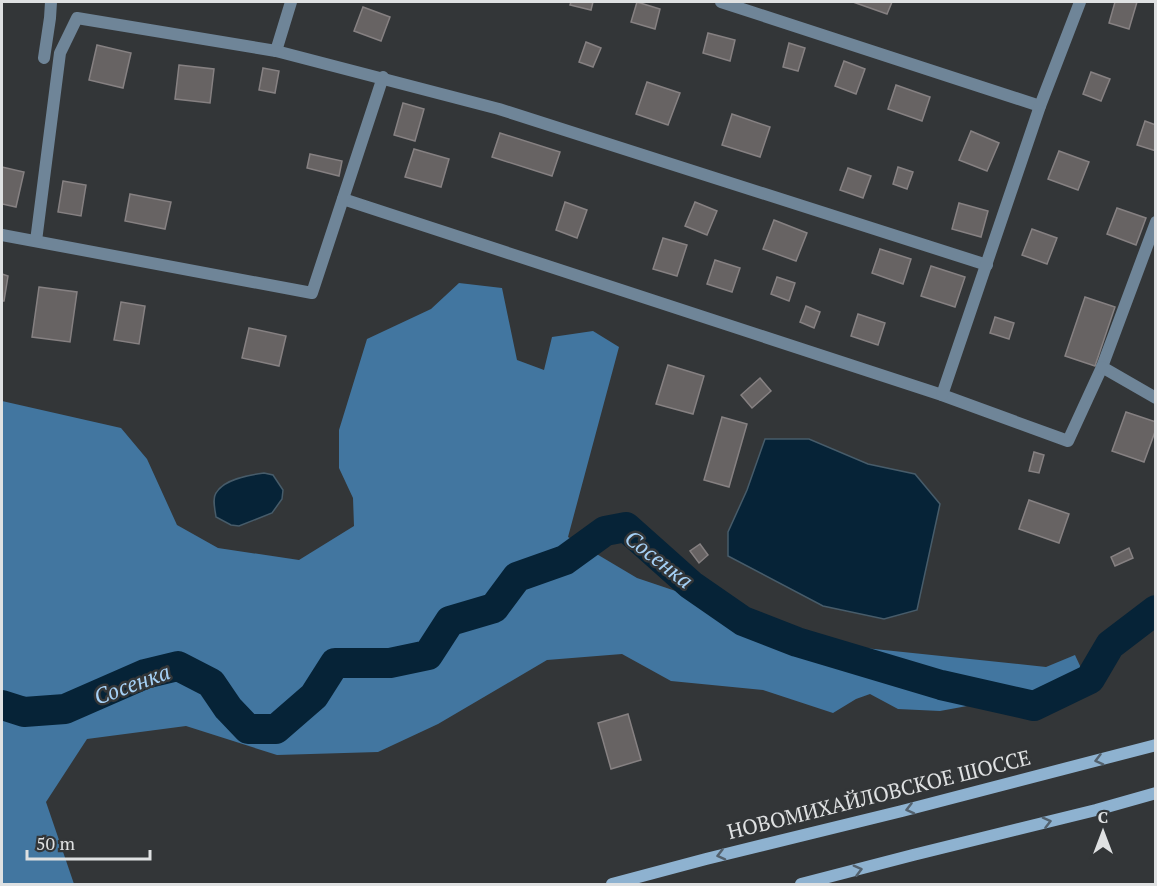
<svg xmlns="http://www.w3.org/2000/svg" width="1157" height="886" viewBox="0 0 1157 886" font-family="'PT Serif',serif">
  <rect width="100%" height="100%" fill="#333638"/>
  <!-- forest -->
  <polygon fill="#4276a0" points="459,283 502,288 517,360 544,370 552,337 593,331 619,347 568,537 637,578 836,645 1046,667 1075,655 1081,668 1070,684 1016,697 940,711 898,709 870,694 856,699 833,713 763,690 671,681 622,654 547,660 438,724 378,752 277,755 186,726 87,739 46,802 74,884 2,884 2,401 121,428 147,459 177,525 218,548 299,560 354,526 353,498 339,468 339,430 367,339 431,309"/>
  <!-- water -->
  <g fill="#062337" stroke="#475c6a" stroke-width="1.5">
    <polygon points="765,439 809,439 868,464 915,474 940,504 917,610 884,619 823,606 728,556 728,532 747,490"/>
    <path d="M264 473 273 475 283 490 282 499 272 513 239 526 231 525 216 517C215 509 212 499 216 493 224 479 249 475 264 473Z"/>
  </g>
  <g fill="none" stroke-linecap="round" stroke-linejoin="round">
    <!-- river -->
    <polyline stroke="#062337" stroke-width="30" points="2,705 24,712 65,709 145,674 178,666 211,683 228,708 248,729 276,729 314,696 335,663 390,663 428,655 450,621 494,608 517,577 565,560 605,531 626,527 691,585 743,621 797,642 941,685 1034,706 1090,679 1110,645 1156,610"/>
  </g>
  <!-- building -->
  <g fill="#676363" stroke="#868182" stroke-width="1.5">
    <polygon points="571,2 593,2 591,10 570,5"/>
    <polygon points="637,2 660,9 655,29 631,22"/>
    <polygon points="853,2 892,2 887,14"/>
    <polygon points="1115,2 1137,2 1129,29 1109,23"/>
    <polygon points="363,7 390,17 381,41 354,31"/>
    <polygon points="708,33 735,40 730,61 703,53"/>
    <polygon points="586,42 601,48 593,67 579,62"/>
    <polygon points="789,43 805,48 798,71 783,67"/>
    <polygon points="97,45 131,53 123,88 89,80"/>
    <polygon points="844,61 865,69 856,94 835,86"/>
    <polygon points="179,65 214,69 210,103 175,99"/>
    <polygon points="263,68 279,71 275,93 259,90"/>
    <polygon points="1091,72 1110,79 1101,101 1083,94"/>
    <polygon points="647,82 680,93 668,125 636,114"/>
    <polygon points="896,85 930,97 922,121 888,109"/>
    <polygon points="403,103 424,109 415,141 394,135"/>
    <polygon points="732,114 770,127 760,157 722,145"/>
    <polygon points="1145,121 1156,125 1156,151 1137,145"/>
    <polygon points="971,131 999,143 987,171 959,160"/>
    <polygon points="500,133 560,152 552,176 492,157"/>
    <polygon points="414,149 449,159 441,187 405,177"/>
    <polygon points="1059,151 1089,162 1078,190 1048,179"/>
    <polygon points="310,154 342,161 339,176 307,168"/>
    <polygon points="2,167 24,172 16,207 2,204"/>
    <polygon points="898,167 913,172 907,189 893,184"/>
    <polygon points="848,168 871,176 863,198 840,190"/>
    <polygon points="63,181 86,185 81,216 58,212"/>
    <polygon points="130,194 171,202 165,229 125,221"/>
    <polygon points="565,202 587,210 577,238 556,230"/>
    <polygon points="695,202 717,211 707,235 685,226"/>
    <polygon points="959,203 988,211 981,237 952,229"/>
    <polygon points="1117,208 1146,218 1136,245 1107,234"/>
    <polygon points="774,220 807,233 796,261 763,249"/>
    <polygon points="1032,229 1057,238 1047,264 1022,255"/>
    <polygon points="663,238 687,245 677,276 653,269"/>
    <polygon points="880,249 911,259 903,284 872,273"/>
    <polygon points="715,260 740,268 732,292 707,284"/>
    <polygon points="931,266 965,277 955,307 921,296"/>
    <polygon points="2,274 8,276 4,301 2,301"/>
    <polygon points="777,277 795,283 789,301 771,294"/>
    <polygon points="39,287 77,292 70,342 32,337"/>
    <polygon points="1085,297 1115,307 1095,366 1065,356"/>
    <polygon points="121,302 145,306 139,344 114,340"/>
    <polygon points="806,306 820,312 814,328 800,322"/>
    <polygon points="858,314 885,323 878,345 851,336"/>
    <polygon points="995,317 1014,323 1009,339 990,333"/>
    <polygon points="249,328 286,336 279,366 242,358"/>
    <polygon points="668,365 704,376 693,414 656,404"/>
    <polygon points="760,378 771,391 752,408 741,395"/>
    <polygon points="1126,412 1156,422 1156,429 1144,462 1112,451"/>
    <polygon points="722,417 747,424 729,487 704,480"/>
    <polygon points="1034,452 1044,455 1039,473 1029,471"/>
    <polygon points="1029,500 1069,514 1059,543 1019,529"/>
    <polygon points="700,544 708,555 699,563 690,551"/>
    <polygon points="1129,548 1133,558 1115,566 1111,557"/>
    <polygon points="628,714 641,760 611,769 598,723"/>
  </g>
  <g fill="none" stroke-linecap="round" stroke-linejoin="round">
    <!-- minor -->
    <g stroke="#6f8598" stroke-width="12">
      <polyline points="721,2 1040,106"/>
      <polyline points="276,51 291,2"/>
      <polyline points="44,58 50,18 51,2"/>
      <polyline points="343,199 942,395 1068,441 1102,367 1156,222"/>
      <polyline points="2,235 312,293 383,77"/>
      <polyline points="36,241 60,53 77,18 276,51 499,109 987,265"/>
      <polyline points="1102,367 1156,398"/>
      <polyline points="942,395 1040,106 1080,2"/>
    </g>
    <!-- secondary -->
    <g stroke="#8eb2d0" stroke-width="12">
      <polyline points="612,884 706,859 902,811 1156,745"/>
      <polyline points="801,884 913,855 1096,810 1156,793"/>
    </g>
  </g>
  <!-- one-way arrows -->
  <defs><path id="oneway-chevron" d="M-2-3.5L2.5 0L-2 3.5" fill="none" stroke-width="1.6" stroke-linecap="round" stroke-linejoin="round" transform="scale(1.5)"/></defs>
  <g stroke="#53616d">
    <use href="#oneway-chevron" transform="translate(1099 760) rotate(165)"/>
    <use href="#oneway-chevron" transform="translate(910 809) rotate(166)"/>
    <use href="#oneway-chevron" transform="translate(1047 822) rotate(-14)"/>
    <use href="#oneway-chevron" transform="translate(721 855) rotate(166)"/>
    <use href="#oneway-chevron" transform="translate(858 870) rotate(-15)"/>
  </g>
  <g text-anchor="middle" stroke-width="5" stroke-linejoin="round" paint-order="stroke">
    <!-- street labels -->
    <g font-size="21" fill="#dfe1e2" stroke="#333638">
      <text transform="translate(879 795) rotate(-14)" y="7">НОВОМИХАЙЛОВСКОЕ ШОССЕ</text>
    </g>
    <!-- water labels -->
    <g font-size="22" font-style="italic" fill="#a6d1f6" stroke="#333638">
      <text transform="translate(659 559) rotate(38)" y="8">Сосенка</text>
      <text transform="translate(132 684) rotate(-20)" y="8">Сосенка</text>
    </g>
  </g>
  <!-- border -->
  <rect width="1157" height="886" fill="none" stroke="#dfe1e2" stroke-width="6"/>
  <!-- north arrow -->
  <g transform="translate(1103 832)" stroke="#333638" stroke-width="4.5" paint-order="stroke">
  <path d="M0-4.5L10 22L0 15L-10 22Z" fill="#dfe1e2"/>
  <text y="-9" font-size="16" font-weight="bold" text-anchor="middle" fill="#dfe1e2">С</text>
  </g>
  <!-- scale -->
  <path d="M27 850v9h123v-9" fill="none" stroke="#dfe1e2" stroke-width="3"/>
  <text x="36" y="850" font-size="18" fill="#dfe1e2" stroke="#333638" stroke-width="4.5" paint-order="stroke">50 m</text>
</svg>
